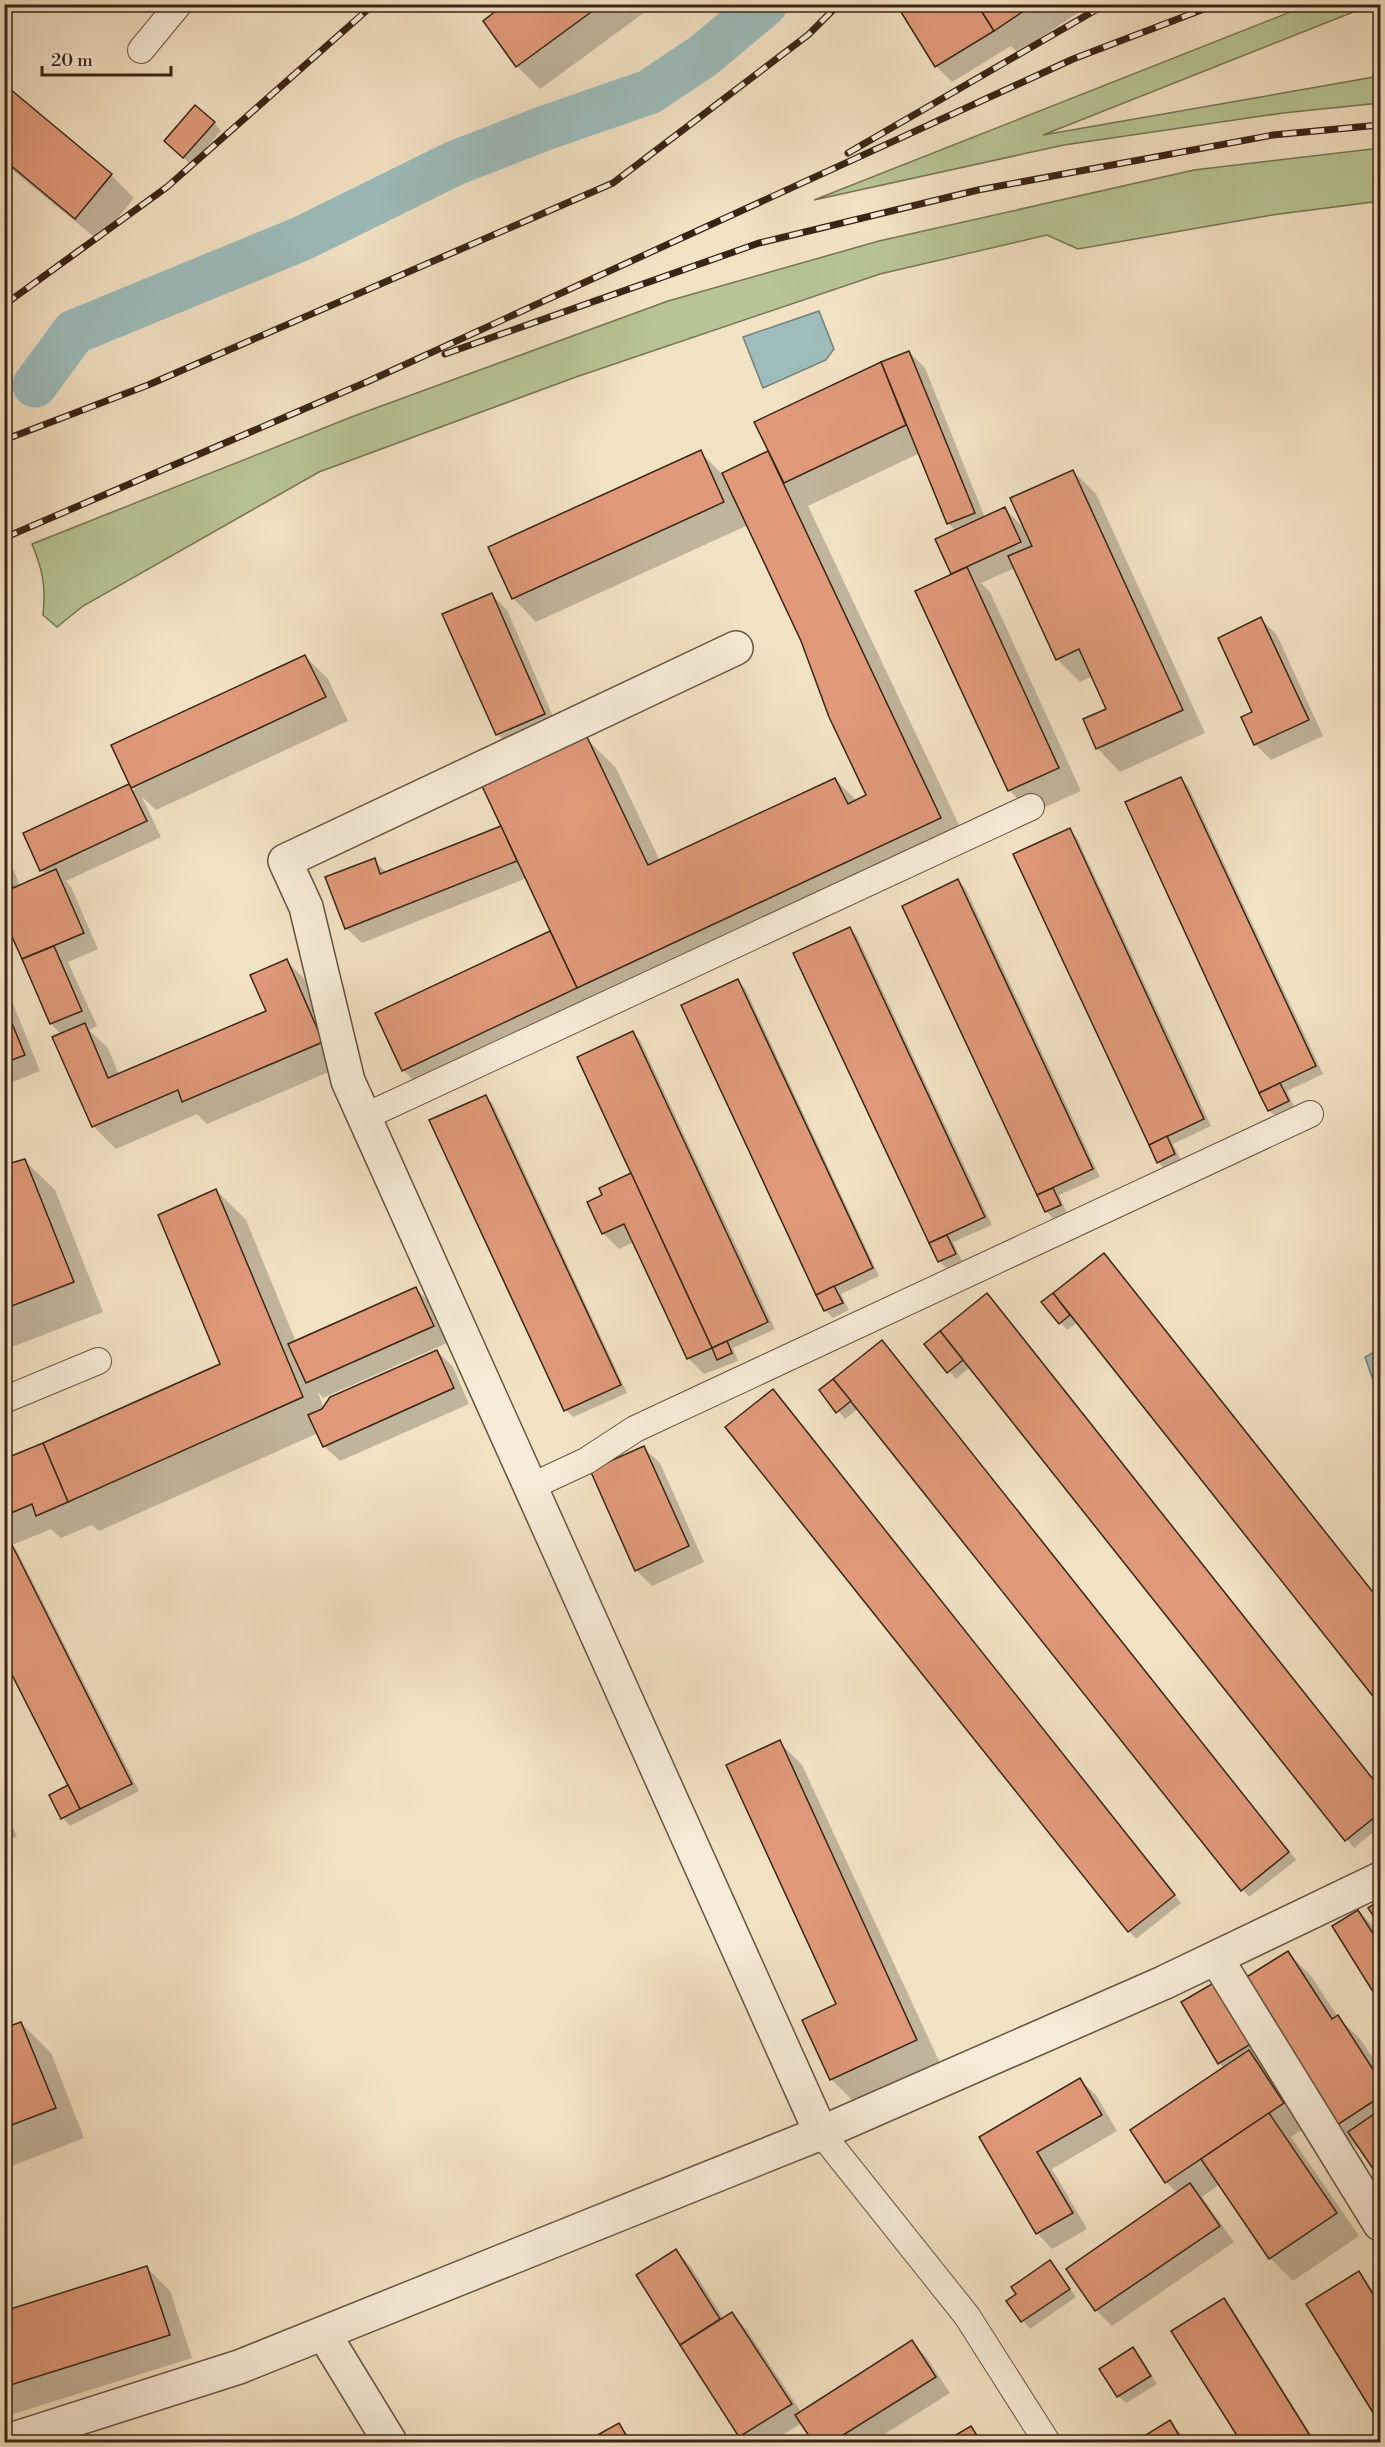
<svg xmlns="http://www.w3.org/2000/svg" width="1385" height="2447" viewBox="0 0 1385 2447" font-family="'Libre Bodoni',serif">
  <rect width="100%" height="100%" fill="#f2e2c4"/>
  <filter id="stains"><feTurbulence type="fractalNoise" baseFrequency=".00333" numOctaves="4"/><feColorMatrix values="0 0 0 0 .2 0 0 0 0 .09 0 0 0 0 .02 0 0 0 .5 -.17"/></filter>
  <radialGradient id="worn" r=".72"><stop offset=".6" stop-color="#630" stop-opacity="0"/><stop offset="1" stop-color="#630" stop-opacity=".3"/></radialGradient>
  <!-- green -->
  <g fill="#b8c496" stroke="#787456" stroke-width="1.5">
    <polygon points="1308,5 1371,5 1043,135 1380,76 1380,103 1283,113 1064,145 814,200"/>
    <path d="M1380 148V201L1272 215 1078 249 1047 235 880 274 576 377 319 472 83 606 57 627 43 615C46 586 43 571 32 544L354 416 668 301 879 241 1194 170Z"/>
  </g>
  <!-- water -->
  <g fill="#9dbcbb" stroke="#758079" stroke-width="1.5">
    <polygon points="819,311 834,349 826,360 763,388 743,337"/>
    <polygon points="1380,1349 1380,1400 1365,1357"/>
  </g>
  <!-- shadow -->
  <g fill="#0003" fill-rule="evenodd">
    <polygon points="508,4 656,4 540,89 517,66"/>
    <polygon points="898,4 1091,4 1018,53 1011,46 952,82 936,66"/>
    <polygon points="4,86 111,175 134,198 99,241 4,163"/>
    <polygon points="214,123 221,131 191,165 166,141"/>
    <polygon points="909,352 925,368 985,518 1005,509 1026,530 1073,471 1096,494 1205,733 1120,772 1097,748 1108,710 1093,676 1080,682 1057,659 1015,568 981,583 990,592 1081,791 1032,813 1009,790 953,575 937,540 956,531 948,523 920,453 808,506 970,848 426,1093 403,1070 550,933 554,937 527,878 362,943 346,928 374,860 387,873 500,828 587,739 616,768 660,861 835,779 857,801 868,796 802,640 748,525 536,622 513,598 700,452 723,475 770,452 756,423"/>
    <polygon points="491,594 507,610 559,730 513,750 497,734"/>
    <polygon points="1261,619 1277,635 1323,736 1271,760 1255,744 1254,713"/>
    <path d="M305 656 328 679 348 721 156 810 142 797 161 837 66 881 71 887 98 949 68 962 97 1026 89 1030 108 1048 119 1075 268 1011 286 961 310 984 345 1065 207 1124 197 1114 116 1149 93 1126 62 1035 51 1024 12 933 8 935 4 932V862L14 871 20 886 47 875 41 870 128 786 135 791 113 746ZM184 1085 185 1088 101 1124V1121Z"/>
    <polygon points="1180,778 1188,786 1323,1074 1287,1091 1295,1109 1277,1118 1269,1110 1126,803"/>
    <polygon points="1069,830 1077,838 1211,1126 1173,1144 1182,1162 1166,1170 1158,1162"/>
    <polygon points="958,881 966,889 1100,1177 1059,1195 1067,1213 1054,1219 1046,1211 904,906"/>
    <polygon points="850,929 857,936 992,1225 953,1242 962,1261 946,1268 939,1261 795,954"/>
    <polygon points="737,981 745,988 879,1276 841,1294 849,1310 833,1318 825,1310"/>
    <polygon points="4,994 12,1001 40,1071 5,1085"/>
    <polygon points="633,1033 640,1040 775,1329 733,1348 738,1361 704,1374 688,1358 634,1242 619,1249 603,1233 635,1180"/>
    <polygon points="485,1096 493,1104 627,1393 573,1417 566,1410"/>
    <polygon points="25,1161 55,1190 103,1312 4,1350 4,1167"/>
    <polygon points="216,1190 246,1220 296,1342 416,1289 432,1304 449,1342 323,1398 318,1392 324,1409 437,1351 453,1367 469,1404 340,1461 324,1446 318,1433 99,1531 92,1525 61,1538 51,1529 12,1545 17,1551 139,1791 70,1826 63,1818 70,1786 4,1656 4,1461 222,1365"/>
    <polygon points="1104,1255 1380,1601 1380,1703 1078,1322 1067,1330 1043,1302"/>
    <polygon points="987,1295 1380,1788 1380,1827 1354,1848 970,1367 956,1379 926,1344"/>
    <polygon points="889,1349 1296,1860 1249,1897 859,1408 845,1419 821,1390"/>
    <polygon points="780,1399 1181,1903 1136,1939 1129,1931"/>
    <polygon points="644,1448 660,1463 704,1562 652,1586 636,1570"/>
    <polygon points="779,1742 802,1765 940,2063 854,2102 831,2079 838,2005"/>
    <polygon points="4,1811 17,1836 4,1843"/>
    <polygon points="1358,1911 1374,1927 1380,1938 1380,2000 1334,1926"/>
    <polygon points="1288,1953 1311,1976 1338,2017 1361,2040 1380,2069 1380,2177 1360,2147 1358,2149 1335,2126"/>
    <polygon points="1233,1998 1269,2058 1260,2063 1272,2075 1306,2127 1291,2137 1359,2236 1293,2281 1270,2258 1220,2184 1202,2197 1234,2242 1112,2326 1096,2310 1178,2194 1166,2182 1224,2068 1219,2063"/>
    <polygon points="21,2023 51,2053 84,2138 4,2169 4,2030"/>
    <polygon points="1080,2080 1096,2095 1117,2131 1052,2169 1087,2229 1052,2249 1037,2233 981,2137"/>
    <polygon points="676,2251 691,2267 724,2319 732,2314 747,2330 801,2412 912,2342 927,2358 950,2393 872,2442 814,2442 802,2423 771,2442 746,2442 740,2437 638,2275"/>
    <polygon points="1050,2262 1076,2297 1030,2329 1008,2301 1018,2294"/>
    <polygon points="147,2268 170,2291 192,2358 10,2415 4,2409 4,2313"/>
    <polygon points="1358,2272 1366,2280 1380,2303 1380,2421 1308,2304"/>
    <polygon points="1224,2300 1231,2307 1316,2442 1242,2442 1173,2331"/>
    <polygon points="1132,2349 1140,2356 1157,2384 1126,2403 1118,2396"/>
    <polygon points="1169,2422 1190,2442 1145,2442 1143,2439"/>
    <polygon points="619,2425 635,2442 588,2442"/>
    <polygon points="971,2428 985,2442 947,2442"/>
  </g>
  <g fill="none" stroke-linecap="round" stroke-linejoin="round">
    <!-- canal -->
    <polyline stroke="#9dbcbb" stroke-width="45" points="35,385 74,332 303,238 455,163 545,128 649,92 703,56 765,4"/>
  </g>
  <!-- building -->
  <g fill="#e09a79" stroke="#392515" stroke-width="1.5">
    <polygon points="505,4 602,4 516,67 483,21"/>
    <polygon points="896,4 977,4 994,31 935,67"/>
    <polygon points="977,4 1034,4 994,31"/>
    <polygon points="4,84 112,174 75,219 4,160"/>
    <polygon points="195,105 215,122 183,158 164,141"/>
    <polygon points="909,351 975,513 947,524 881,362"/>
    <polygon points="881,362 906,425 784,483 754,422"/>
    <polygon points="701,450 724,502 512,599 488,547"/>
    <polygon points="768,451 941,818 577,988 482,786 587,737 648,865 835,778 848,804 866,795 829,717 801,641 722,473"/>
    <polygon points="1073,470 1183,710 1096,749 1083,719 1106,709 1079,649 1056,660 1008,556 1032,546 1010,498"/>
    <polygon points="1005,507 1021,542 951,574 935,539"/>
    <polygon points="967,567 1059,768 1008,791 915,591"/>
    <polygon points="492,593 545,714 496,735 442,614"/>
    <polygon points="1261,617 1309,720 1254,745 1241,717 1252,712 1218,638"/>
    <polygon points="305,655 326,697 131,788 111,745"/>
    <polygon points="1181,777 1316,1066 1259,1093 1125,802"/>
    <polygon points="129,784 147,821 40,871 23,833"/>
    <polygon points="501,826 517,861 345,929 325,877 375,858 380,874"/>
    <polygon points="1070,828 1204,1119 1149,1145 1013,854"/>
    <polygon points="4,867 13,888 56,869 84,933 22,959 4,919"/>
    <polygon points="958,879 1093,1169 1037,1195 902,906"/>
    <polygon points="850,927 985,1217 929,1243 793,953"/>
    <polygon points="550,931 577,988 402,1071 375,1013"/>
    <polygon points="54,946 82,1011 50,1024 22,959"/>
    <polygon points="287,959 323,1042 182,1102 178,1090 92,1127 52,1037 85,1023 108,1078 266,1011 250,975"/>
    <polygon points="738,979 873,1268 816,1295 681,1005"/>
    <polygon points="4,1004 25,1055 4,1063"/>
    <polygon points="633,1031 768,1322 712,1348 577,1057"/>
    <polygon points="1280,1083 1289,1101 1268,1111 1259,1093"/>
    <polygon points="486,1095 621,1385 564,1411 429,1120"/>
    <polygon points="1167,1136 1175,1154 1157,1163 1149,1145"/>
    <polygon points="25,1159 74,1282 4,1309 4,1165"/>
    <polygon points="631,1173 712,1348 687,1359 624,1224 602,1234 587,1202 602,1195 599,1188"/>
    <polygon points="1053,1188 1061,1205 1045,1212 1037,1195"/>
    <polygon points="216,1189 303,1397 68,1502 43,1443 220,1364 158,1215"/>
    <polygon points="947,1235 956,1254 938,1262 929,1243"/>
    <polygon points="1104,1253 1380,1601 1380,1705 1053,1293"/>
    <polygon points="834,1286 843,1303 824,1311 816,1295"/>
    <polygon points="416,1287 434,1326 306,1383 288,1344"/>
    <polygon points="987,1293 1380,1788 1380,1813 1345,1841 940,1331"/>
    <polygon points="1053,1293 1070,1315 1059,1324 1041,1302"/>
    <polygon points="940,1331 963,1360 947,1373 924,1344"/>
    <polygon points="882,1340 1289,1852 1241,1891 833,1379"/>
    <polygon points="727,1341 732,1353 717,1360 712,1348"/>
    <polygon points="437,1350 454,1388 323,1447 308,1415 322,1409 330,1397"/>
    <polygon points="833,1379 851,1401 836,1413 819,1390"/>
    <polygon points="773,1389 1175,1895 1128,1932 725,1427"/>
    <polygon points="43,1443 68,1502 36,1516 32,1504 4,1516 4,1459"/>
    <polygon points="644,1446 689,1546 635,1571 590,1470"/>
    <polygon points="10,1541 132,1784 80,1809 4,1659 4,1544"/>
    <polygon points="780,1740 917,2040 830,2080 802,2020 836,2004 726,1765"/>
    <polygon points="68,1785 80,1809 61,1819 49,1795"/>
    <polygon points="1380,1900 1380,1926 1368,1908"/>
    <polygon points="1358,1910 1377,1940 1380,1938 1380,2003 1332,1926"/>
    <polygon points="1288,1951 1332,2019 1338,2015 1374,2071 1380,2067 1380,2097 1334,2127 1240,1981"/>
    <polygon points="1217,1981 1254,2042 1218,2064 1181,2002"/>
    <polygon points="21,2022 56,2108 4,2128 4,2028"/>
    <polygon points="1249,2050 1284,2103 1165,2183 1130,2130"/>
    <polygon points="1080,2078 1102,2115 1037,2152 1073,2213 1036,2234 979,2137"/>
    <polygon points="1380,2110 1380,2179 1348,2132"/>
    <polygon points="1269,2113 1337,2213 1269,2259 1201,2159"/>
    <polygon points="1190,2183 1220,2226 1095,2311 1066,2269"/>
    <polygon points="676,2249 720,2319 680,2345 636,2275"/>
    <polygon points="1050,2260 1070,2289 1021,2322 1006,2301 1016,2294 1011,2287"/>
    <polygon points="147,2266 170,2335 4,2387 4,2311"/>
    <polygon points="1359,2271 1380,2306 1380,2424 1306,2304"/>
    <polygon points="1224,2298 1314,2442 1241,2442 1171,2331"/>
    <polygon points="732,2312 792,2404 739,2437 680,2345"/>
    <polygon points="912,2340 936,2377 832,2442 813,2442 795,2415"/>
    <polygon points="1133,2347 1151,2376 1117,2397 1099,2369"/>
    <polygon points="1170,2420 1183,2442 1143,2442 1141,2438"/>
    <polygon points="619,2423 630,2442 585,2442"/>
    <polygon points="971,2426 981,2442 944,2442"/>
  </g>
  <g fill="none" stroke-linecap="round" stroke-linejoin="round">
    <!-- service casing -->
    <g stroke="#675441" stroke-width="28">
      <g id="service">
        <polyline points="141,50 179,4"/>
        <polyline points="364,1117 1031,807"/>
        <polyline points="4,1400 98,1361"/>
        <polyline points="530,1487 586,1461 635,1429 1310,1114"/>
        <polyline points="821,2133 967,2316 1047,2442"/>
      </g>
    </g>
    <!-- minor casing -->
    <g stroke="#675441" stroke-width="36">
      <g id="minor">
        <polyline points="736,648 285,861 306,907 348,1081 821,2133"/>
        <polyline points="1216,1958 1380,2224"/>
        <polyline points="324,2334 390,2442"/>
      </g>
    </g>
    <!-- tertiary casing -->
    <g stroke="#675441" stroke-width="36">
      <polyline id="tertiary" points="4,2442 239,2367 821,2133 1163,1983 1380,1879"/>
    </g>
    <!-- service -->
    <use href="#service" stroke="#f7ecd9" stroke-width="26"/>
    <!-- minor -->
    <use href="#minor" stroke="#f7ecd9" stroke-width="33"/>
    <!-- tertiary -->
    <use href="#tertiary" stroke="#f7ecd9" stroke-width="33"/>
    <!-- rail casing -->
    <g stroke="#392515" stroke-width="7">
      <g id="rail">
        <polyline points="848,153 1106,4"/>
        <polyline points="4,305 167,187 374,4"/>
        <polyline points="445,354 759,243 978,190 1273,135 1380,125"/>
        <polyline points="4,440 148,385 613,183 808,35 839,4"/>
        <polyline points="4,538 369,381 1073,59 1217,4"/>
      </g>
    </g>
    <!-- rail -->
    <use href="#rail" stroke="#f7ecd9" stroke-width="4.5" stroke-dasharray="14" stroke-linecap="butt"/>
  </g>
  <!-- margin -->
  <rect width="1385" height="2447" fill="none" stroke="#f2e2c4" stroke-width="24"/>
  <rect x="6" y="6" width="1373" height="2435" fill="none" stroke="#392515" stroke-width="3"/>
  <rect x="12" y="12" width="1361" height="2423" fill="none" stroke="#392515" stroke-width="1.5"/>
  <!-- scale -->
  <path d="M42 66v9h129v-9" fill="none" stroke="#392515" stroke-width="3"/>
  <text x="51" y="66" font-size="18" fill="#392515" stroke="#f7ecd9" stroke-width="4.5" paint-order="stroke">20 m</text>
  <rect width="100%" height="100%" filter="url(#stains)"/>
  <rect width="100%" height="100%" fill="url(#worn)"/>
</svg>
